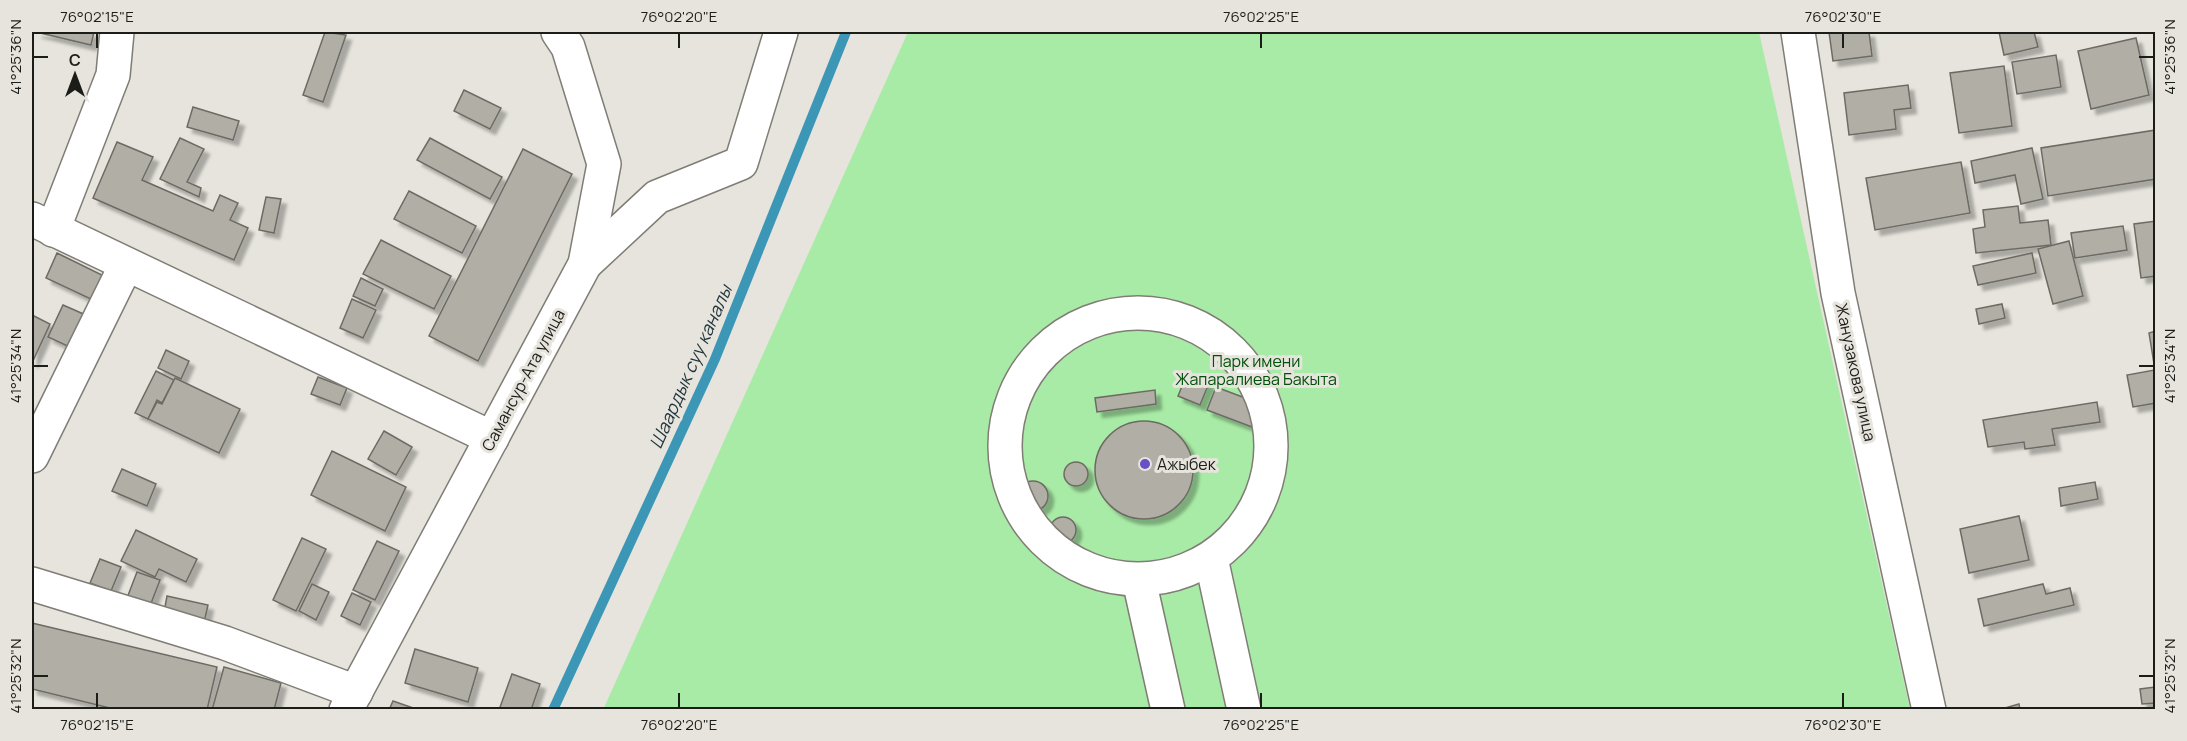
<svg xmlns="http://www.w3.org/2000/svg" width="2187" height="741" viewBox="0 0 2187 741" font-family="Manrope,sans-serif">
  <defs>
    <filter id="shadow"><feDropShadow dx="5.5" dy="5.5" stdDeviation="1.5" flood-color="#0004"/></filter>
  </defs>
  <rect width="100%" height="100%" fill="#e6e4dc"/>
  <!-- green -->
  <polygon fill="#a8eba6" points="908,32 1759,32 1910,709 603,710"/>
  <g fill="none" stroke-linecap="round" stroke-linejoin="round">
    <!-- stream -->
    <polyline stroke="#3c97b7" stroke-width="10" points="553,710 715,359 846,32"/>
  </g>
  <!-- building -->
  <g fill="#b1aea6" stroke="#6d6b64" stroke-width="1.5" filter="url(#shadow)">
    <polygon points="36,32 94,32 91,45"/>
    <polygon points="325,32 346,35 323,102 303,95"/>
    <polygon points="1829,32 1869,32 1872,56 1833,61"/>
    <polygon points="1999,32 2034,32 2038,47 2004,55"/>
    <polygon points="2136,38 2149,95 2091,109 2078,51"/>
    <polygon points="2056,55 2061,87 2017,94 2012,62"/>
    <polygon points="2004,66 2012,126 1959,133 1950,73"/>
    <polygon points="1908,85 1911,108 1894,110 1896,129 1849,135 1844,93"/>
    <polygon points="464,90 501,108 490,129 454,111"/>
    <polygon points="193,107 239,121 233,140 187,127"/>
    <polygon points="2156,130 2156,179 2048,196 2041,148"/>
    <polygon points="180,138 204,149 187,182 201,188 199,197 160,179"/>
    <polygon points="430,138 502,177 490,199 417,160"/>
    <polygon points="117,142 153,157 142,180 213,211 220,195 238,203 230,220 248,228 234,260 93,198"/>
    <polygon points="2032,148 2043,199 2021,204 2015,175 1975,183 1971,161"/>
    <polygon points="523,149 572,174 478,361 429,336"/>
    <polygon points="1961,162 1970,213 1875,230 1866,178"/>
    <polygon points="409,191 476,226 462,253 394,219"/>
    <polygon points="266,197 281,199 274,233 259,230"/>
    <polygon points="2018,206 2020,223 2048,220 2051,245 1976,253 1973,229 1985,227 1983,210"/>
    <polygon points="2156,221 2156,276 2141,278 2134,224"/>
    <polygon points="2123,226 2127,250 2075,258 2071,233"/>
    <polygon points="381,240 451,276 434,309 363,274"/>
    <polygon points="2069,241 2083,296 2053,304 2038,249"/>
    <polygon points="57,253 106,277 95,301 46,278"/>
    <polygon points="2032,253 2036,273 1978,285 1973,266"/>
    <polygon points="361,278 383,289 375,306 353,296"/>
    <polygon points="352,299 376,310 363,338 340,328"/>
    <polygon points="2002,304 2005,318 1979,324 1976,309"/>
    <polygon points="63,305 88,316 74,349 48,337"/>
    <polygon points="32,315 50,324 32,363"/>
    <polygon points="2156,331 2156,403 2133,407 2127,375 2155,370 2149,333"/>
    <polygon points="166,350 189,361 181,379 158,368"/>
    <polygon points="156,371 174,380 162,403 157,400 148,419 135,413"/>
    <polygon points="1187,374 1209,383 1200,405 1178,396"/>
    <polygon points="318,377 347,388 340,405 311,394"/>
    <polygon points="175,378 240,409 219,453 148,419 157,402 162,404"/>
    <polygon points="1216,387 1261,404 1252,427 1207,410"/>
    <polygon points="1155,390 1156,404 1097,412 1095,398"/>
    <polygon points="2097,402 2100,422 2052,429 2055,445 2025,449 2024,442 1988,447 1983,420"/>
    <circle cx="1144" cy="470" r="49"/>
    <polygon points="384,431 412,447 396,475 368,459"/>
    <polygon points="332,451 406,487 385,531 311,495"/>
    <circle cx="1076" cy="474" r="12"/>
    <polygon points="122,469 156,484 147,506 112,491"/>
    <circle cx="1033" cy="496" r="15"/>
    <polygon points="2095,482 2098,499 2061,506 2059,488"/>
    <polygon points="2019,516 2029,560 1969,573 1960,529"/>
    <circle cx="1063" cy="530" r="13"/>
    <polygon points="136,530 197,559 186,582 159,569 155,577 121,561"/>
    <polygon points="302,538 326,549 296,611 273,600"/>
    <polygon points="377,541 399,551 375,600 353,590"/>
    <polygon points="100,559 121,567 111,591 90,583"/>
    <polygon points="137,572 160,580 150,606 127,598"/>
    <polygon points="312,584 329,592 316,620 299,611"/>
    <polygon points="2043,584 2046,594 2070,588 2074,605 1984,626 1978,599"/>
    <polygon points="352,593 371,602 360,625 341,616"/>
    <polygon points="167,596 208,605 203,627 163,618"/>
    <polygon points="32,623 217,667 207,710 118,710 32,689"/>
    <polygon points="415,649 478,668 468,702 405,683"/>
    <polygon points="224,667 281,683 274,710 212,710"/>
    <polygon points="512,674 540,684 531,710 499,710"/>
    <polygon points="2155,687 2156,703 2142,704 2140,689"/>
    <polygon points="393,701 416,709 389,710"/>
    <polygon points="2019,704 2020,710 1998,710"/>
  </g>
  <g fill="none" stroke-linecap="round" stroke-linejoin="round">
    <!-- minor casing -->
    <g stroke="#807d76" stroke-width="36">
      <g id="minor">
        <polyline points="1798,32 1838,293 1929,710"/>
        <polyline points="32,219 492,438"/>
        <polyline points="53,230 113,75 117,32"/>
        <polyline points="585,264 657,197 741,163 781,32"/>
        <circle cx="1138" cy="446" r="133"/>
        <polyline points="32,456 126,265"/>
        <polyline points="1211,558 1244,710"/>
        <polyline points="1139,580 1168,710"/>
        <polyline points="32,584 225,643 356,692"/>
        <polyline points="346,710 585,264 604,164 568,47 558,32"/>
      </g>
    </g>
    <!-- minor -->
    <use href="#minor" stroke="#fff" stroke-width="33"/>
  </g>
  <!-- ticks -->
  <path fill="none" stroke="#1c1c19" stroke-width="2" d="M97 33V48M679 33V48M1261 33V48M1843 33V48M33 57H48M2139 57H2154M33 366H48M2139 366H2154M33 676H48M2139 676H2154M97 693V708M679 693V708M1261 693V708M1843 693V708"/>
  <!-- markers -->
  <circle fill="#684ec7" stroke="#e6e4dc" stroke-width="2" cx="1145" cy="464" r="6"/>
  <g text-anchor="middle" stroke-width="6" stroke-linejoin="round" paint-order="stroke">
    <!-- park labels -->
    <g font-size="16" fill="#02510b" stroke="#e6e4dc">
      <text x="1256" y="367">Парк имени<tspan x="1256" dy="18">Жапаралиева Бакыта</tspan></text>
    </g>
    <!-- street labels -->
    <g font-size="16" fill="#1c1c19" stroke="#e6e4dc">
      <text transform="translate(1856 372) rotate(78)" y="6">Жанузакова улица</text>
      <text transform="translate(523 380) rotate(-62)" y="6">Самансур-Ата улица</text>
    </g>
    <!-- poi labels -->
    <g font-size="16" fill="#1c1c19" stroke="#e6e4dc" text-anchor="start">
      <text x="1157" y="470">Ажыбек</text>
    </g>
    <!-- water labels -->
    <g font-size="18" font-style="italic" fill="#1e333b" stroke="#e6e4dc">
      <text transform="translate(691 367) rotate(-66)" y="6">Шаардык суу каналы</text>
    </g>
  </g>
  <!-- border -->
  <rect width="2187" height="741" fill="none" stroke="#e6e4dc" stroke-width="66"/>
  <!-- north arrow -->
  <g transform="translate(75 75)" stroke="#e6e4dc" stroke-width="4.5" paint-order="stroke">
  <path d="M0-4.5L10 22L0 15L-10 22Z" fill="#1c1c19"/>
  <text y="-9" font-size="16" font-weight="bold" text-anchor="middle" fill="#1c1c19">С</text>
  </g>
  <rect x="33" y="33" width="2121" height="675" fill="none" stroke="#1c1c19" stroke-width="2"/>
  <g font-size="15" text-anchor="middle" fill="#1c1c19">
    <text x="97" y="22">76°02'15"E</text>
    <text x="679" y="22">76°02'20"E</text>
    <text x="1261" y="22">76°02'25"E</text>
    <text x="1843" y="22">76°02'30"E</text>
    <text transform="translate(16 57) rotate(-90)" y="5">41°25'36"N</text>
    <text transform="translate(2170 57) rotate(-90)" y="5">41°25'36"N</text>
    <text transform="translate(16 366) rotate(-90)" y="5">41°25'34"N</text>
    <text transform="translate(2170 366) rotate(-90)" y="5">41°25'34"N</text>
    <text transform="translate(16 676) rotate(-90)" y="5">41°25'32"N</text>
    <text transform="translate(2170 676) rotate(-90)" y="5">41°25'32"N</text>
    <text x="97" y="730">76°02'15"E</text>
    <text x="679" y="730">76°02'20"E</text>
    <text x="1261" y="730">76°02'25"E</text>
    <text x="1843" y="730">76°02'30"E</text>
  </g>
</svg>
